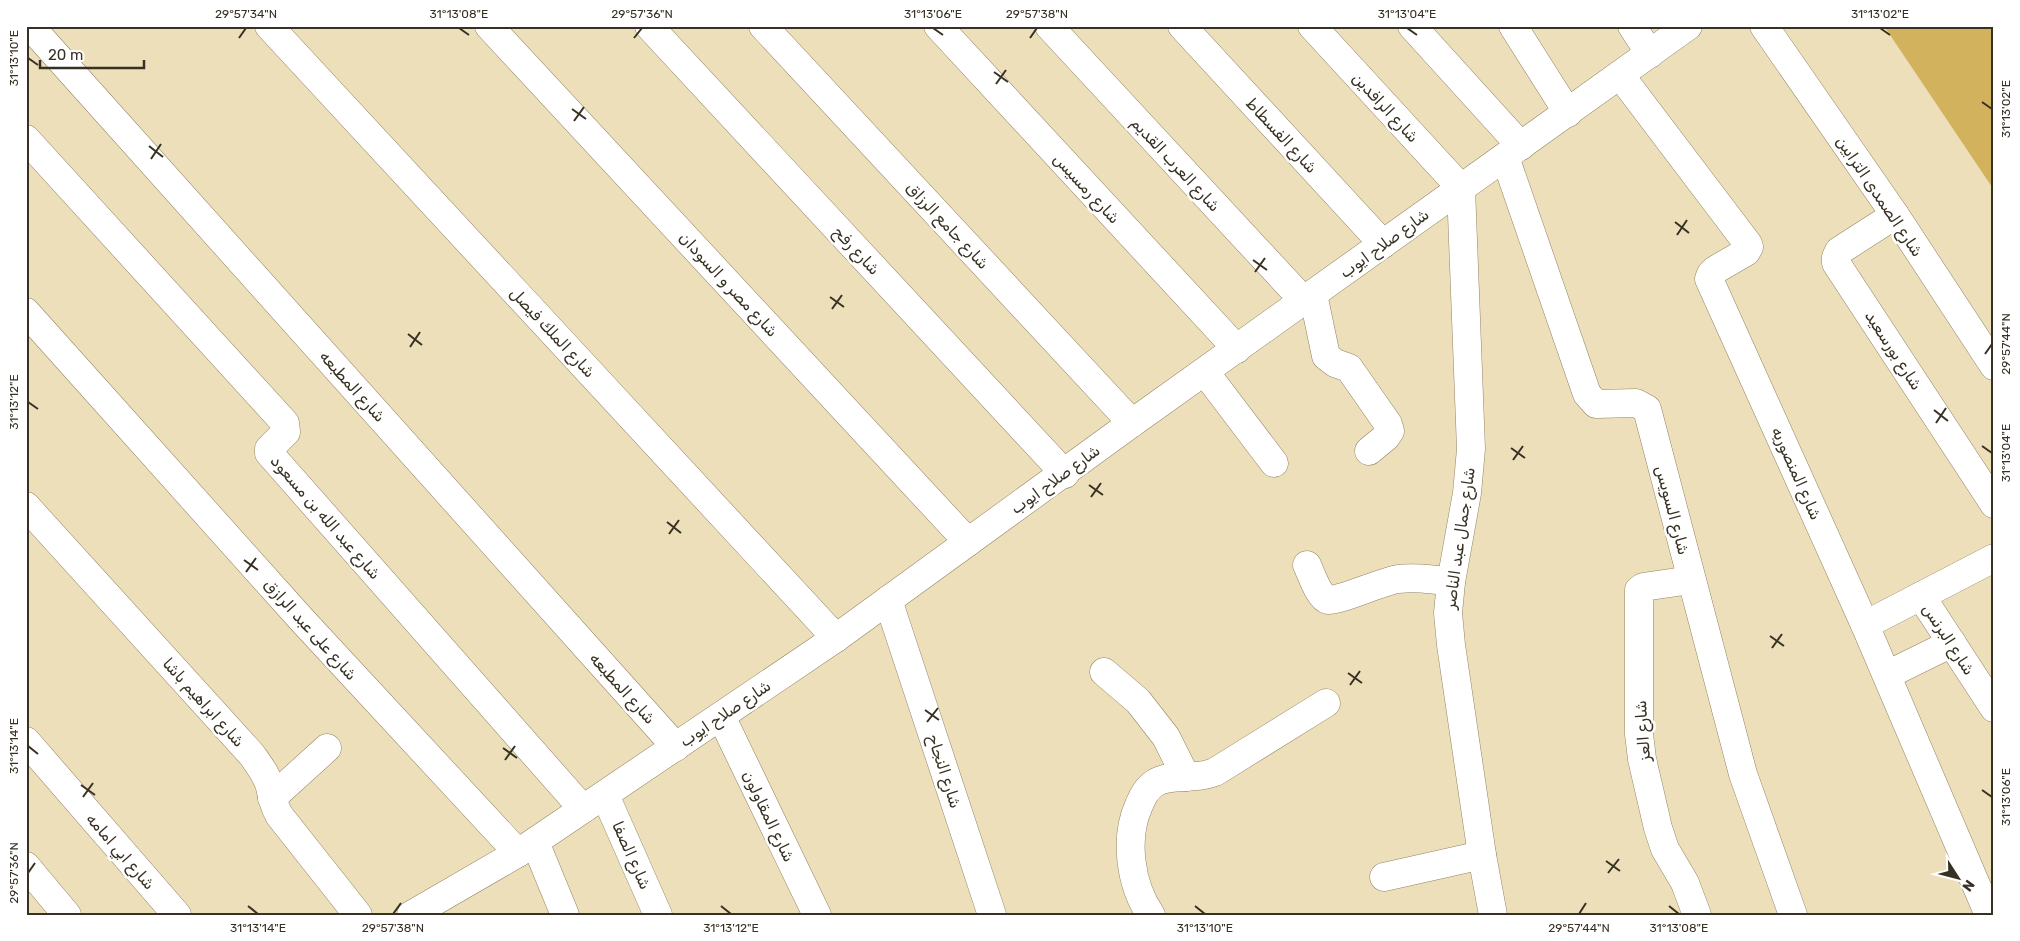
<svg xmlns="http://www.w3.org/2000/svg" width="2020" height="941" viewBox="0 0 2020 941" font-family="Rubik,Vazirmatn,sans-serif">
  <rect width="100%" height="100%" fill="#eedfbb"/>
  <!-- green -->
  <polygon fill="#d3b25e" points="1884,26 1994,26 1994,190"/>
  <g fill="none" stroke-linecap="round" stroke-linejoin="round">
    <!-- street casing -->
    <g stroke="#928463" stroke-width="29">
      <g id="street">
        <polyline points="30,26 676,747"/>
        <polyline points="269,26 836,638"/>
        <polyline points="489,26 968,542"/>
        <polyline points="649,26 1065,474"/>
        <polyline points="763,26 1132,423"/>
        <polyline points="938,26 1237,349"/>
        <polyline points="1049,26 1304,301"/>
        <polyline points="1182,26 1383,244"/>
        <polyline points="1312,26 1461,188 1471,449 1467,493 1451,582 1448,613 1451,645 1482,855 1493,915"/>
        <polyline points="1412,26 1521,146"/>
        <polyline points="1513,26 1568,113"/>
        <polyline points="1632,26 1650,54"/>
        <polyline points="1764,26 1895,215 1994,366"/>
        <polyline points="1620,75 1748,244 1749,247 1746,252 1715,270 1711,274 1709,279 1865,625 1989,915"/>
        <polyline points="26,139 285,423 286,432 269,449 269,453 583,809"/>
        <polyline points="1505,157 1587,394 1596,404 1636,403 1647,409 1743,774 1793,915"/>
        <polyline points="1895,215 1839,251 1836,257 1836,263 1994,504"/>
        <polyline points="1313,294 1326,356 1335,363 1349,368 1388,424 1390,431 1386,437 1369,451"/>
        <polyline points="26,312 302,620 518,853"/>
        <polyline points="1205,372 1274,463"/>
        <path d="M26 506 252 755C259 765 267 775 270 787 272 798 274 806 279 815L358 915"/>
        <path d="M1307 565C1311 573 1319 598 1328 600 1336 602 1384 581 1398 579 1416 577 1433 579 1451 582"/>
        <polyline points="1691,580 1643,587 1639,590 1639,734 1642,759 1658,828 1665,849 1685,883 1697,915"/>
        <polyline points="1921,596 1994,708"/>
        <polyline points="888,600 992,915"/>
        <polyline points="1865,625 1994,558"/>
        <polyline points="1104,672 1138,701 1166,737 1186,777"/>
        <polyline points="1887,675 1952,643"/>
        <polyline points="721,716 817,915"/>
        <polyline points="26,741 177,915"/>
        <polyline points="605,795 658,915"/>
        <polyline points="272,798 327,748"/>
        <polyline points="535,842 565,915"/>
        <polyline points="26,866 67,915"/>
        <polyline points="1384,877 1482,855"/>
        <polyline points="411,915 518,853 836,638 1132,423 1688,26"/>
        <path d="M1151 915C1130 885 1124 838 1139 805 1143 796 1146 789 1155 783 1167 775 1182 778 1196 776 1202 776 1209 774 1215 772L1326 703"/>
      </g>
    </g>
    <!-- street -->
    <use href="#street" stroke="#fff" stroke-width="28"/>
  </g>
  <!-- ticks -->
  <path fill="none" stroke="#373123" stroke-width="2" d="M459 28 469 35M933 28 943 35M1407 28 1417 35M1880 28 1890 35M239 38 246 28M634 38 642 28M1030 38 1037 28M28 58 38 65M994 72 1008 82M996 84 1006 70M1982 102 1992 109M572 109 586 119M574 121 584 107M149 146 163 157M151 159 161 144M1675 222 1689 233M1677 235 1687 220M1253 260 1267 270M1255 272 1265 258M830 297 844 307M832 309 842 295M408 334 422 345M410 347 420 332M1985 354 1992 344M28 402 38 409M1934 410 1948 421M1936 423 1946 408M1982 446 1992 453M1511 448 1525 458M1513 460 1523 446M1089 485 1103 495M1091 497 1101 483M667 522 681 533M669 534 679 520M244 560 258 570M246 572 256 558M1770 636 1784 646M1772 648 1782 634M1348 673 1362 683M1350 685 1360 671M925 710 939 720M927 722 938 708M28 746 38 754M503 748 517 758M505 760 515 746M81 785 95 795M1982 790 1992 797M83 797 93 783M1606 861 1620 871M28 873 35 863M1608 873 1619 859M248 906 258 914M721 906 731 914M1195 906 1205 914M1669 906 1679 914M393 914 401 903M1579 914 1586 903"/>
  <g text-anchor="middle" stroke-width="5" stroke-linejoin="round" paint-order="stroke">
    <!-- street labels -->
    <g font-size="16" fill="#373123" stroke="#fff">
      <text transform="translate(1386 107) rotate(47)" y="6">شارع الرافدين</text>
      <text transform="translate(1282 135) rotate(47)" y="6">شارع الفسطاط</text>
      <text transform="translate(1176 164) rotate(47)" y="6">شارع العرب القديم</text>
      <text transform="translate(1087 188) rotate(47)" y="6">شارع رمسيس</text>
      <text transform="translate(1880 196) rotate(56)" y="6">شارع الصمدى الترابين</text>
      <text transform="translate(948 225) rotate(47)" y="6">شارع جامع الرزاق</text>
      <text transform="translate(1384 243) rotate(-36)" y="6">شارع صلاح ايوب</text>
      <text transform="translate(857 250) rotate(47)" y="6">شارع رفح</text>
      <text transform="translate(729 284) rotate(47)" y="6">شارع مصر و السودان</text>
      <text transform="translate(553 332) rotate(47)" y="6">شارع الملك فيصل</text>
      <text transform="translate(1894 350) rotate(57)" y="6">شارع بورسعيد</text>
      <text transform="translate(353 386) rotate(48)" y="6">شارع المطبعه</text>
      <text transform="translate(1797 473) rotate(66)" y="6">شارع المنصوريه</text>
      <text transform="translate(1055 479) rotate(-36)" y="6">شارع صلاح ايوب</text>
      <text transform="translate(1673 510) rotate(75)" y="6">شارع السويس</text>
      <text transform="translate(326 517) rotate(49)" y="6">شارع عبد الله بن مسعود</text>
      <text transform="translate(1459 538) rotate(-82)" y="6">شارع جمال عبد الناصر</text>
      <text transform="translate(311 629) rotate(48)" y="6">شارع على عبد الرازق</text>
      <text transform="translate(1949 639) rotate(57)" y="6">شارع البرنس</text>
      <text transform="translate(623 688) rotate(48)" y="6">شارع المطبعه</text>
      <text transform="translate(204 702) rotate(48)" y="6">شارع ابراهيم باشا</text>
      <text transform="translate(725 713) rotate(-34)" y="6">شارع صلاح ايوب</text>
      <text transform="translate(1642 731) rotate(-94)" y="6">شارع العز</text>
      <text transform="translate(945 771) rotate(72)" y="6">شارع النجاح</text>
      <text transform="translate(769 816) rotate(64)" y="6">شارع المقاولون</text>
      <text transform="translate(121 851) rotate(49)" y="6">شارع ابي امامه</text>
      <text transform="translate(632 855) rotate(66)" y="6">شارع الصفا</text>
    </g>
  </g>
  <!-- border -->
  <rect width="2020" height="941" fill="none" stroke="#ffffff" stroke-width="55"/>
  <!-- north arrow -->
  <g transform="translate(1958 878) rotate(126)" stroke="#ffffff" stroke-width="4" paint-order="stroke">
  <path d="M0-4L9 19L0 12L-9 19Z" fill="#373123"/>
  <text y="-8" font-size="14" font-weight="bold" text-anchor="middle" fill="#373123">N</text>
  </g>
  <!-- scale -->
  <path d="M40 60v8h104v-8" fill="none" stroke="#373123" stroke-width="2.5"/>
  <text x="48" y="60" font-size="15" fill="#373123" stroke="#ffffff" stroke-width="4" paint-order="stroke">20 m</text>
  <rect x="28" y="28" width="1964" height="886" fill="none" stroke="#373123" stroke-width="2"/>
  <g font-size="12" text-anchor="middle" fill="#373123">
    <text x="246" y="18">29°57'34"N</text>
    <text x="459" y="18">31°13'08"E</text>
    <text x="642" y="18">29°57'36"N</text>
    <text x="933" y="18">31°13'06"E</text>
    <text x="1037" y="18">29°57'38"N</text>
    <text x="1407" y="18">31°13'04"E</text>
    <text x="1880" y="18">31°13'02"E</text>
    <text transform="translate(14 58) rotate(-90)" y="4">31°13'10"E</text>
    <text transform="translate(2006 109) rotate(-90)" y="4">31°13'02"E</text>
    <text transform="translate(2006 344) rotate(-90)" y="4">29°57'44"N</text>
    <text transform="translate(14 402) rotate(-90)" y="4">31°13'12"E</text>
    <text transform="translate(2006 453) rotate(-90)" y="4">31°13'04"E</text>
    <text transform="translate(14 746) rotate(-90)" y="4">31°13'14"E</text>
    <text transform="translate(2006 797) rotate(-90)" y="4">31°13'06"E</text>
    <text transform="translate(14 873) rotate(-90)" y="4">29°57'36"N</text>
    <text x="258" y="932">31°13'14"E</text>
    <text x="393" y="932">29°57'38"N</text>
    <text x="731" y="932">31°13'12"E</text>
    <text x="1205" y="932">31°13'10"E</text>
    <text x="1579" y="932">29°57'44"N</text>
    <text x="1679" y="932">31°13'08"E</text>
  </g>
</svg>
